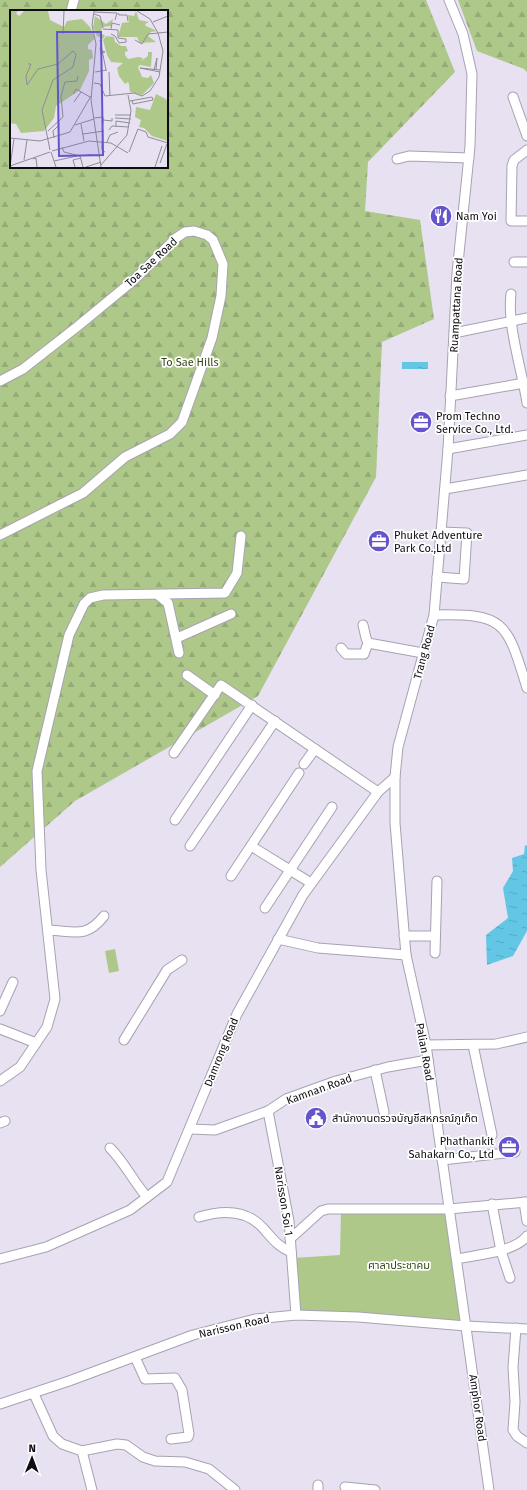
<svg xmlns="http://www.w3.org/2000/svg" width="527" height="1490" viewBox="0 0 527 1490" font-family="'Fira Sans','Noto Sans Thai',sans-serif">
  <defs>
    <pattern id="forest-firs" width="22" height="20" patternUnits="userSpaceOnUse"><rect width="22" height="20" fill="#aec88a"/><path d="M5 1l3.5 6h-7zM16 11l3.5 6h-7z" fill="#94ab76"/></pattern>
    <pattern id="water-ripples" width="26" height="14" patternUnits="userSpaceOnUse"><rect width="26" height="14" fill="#63c6e5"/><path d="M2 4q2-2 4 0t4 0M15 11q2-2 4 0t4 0" fill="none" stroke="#55a9c3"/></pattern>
  </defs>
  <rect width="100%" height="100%" fill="#e7e1f1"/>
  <!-- green -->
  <g fill="#aec88a">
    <polygon points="115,949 119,971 109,973 105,951"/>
    <polygon points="341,1211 445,1212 461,1322 298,1310 293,1258 340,1255"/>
  </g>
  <!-- forest -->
  <g fill="url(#forest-firs)" fill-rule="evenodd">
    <path d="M0 0H426L455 72 368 162 365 211 420 220 434 319 382 342 376 477 258 696 75 801 0 867ZM11 11H167V167H11Z"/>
    <polygon points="458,0 527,0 527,72 524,69 477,51"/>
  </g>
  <!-- water -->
  <g fill="url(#water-ripples)">
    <rect x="402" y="362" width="26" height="7"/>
    <polygon points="525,845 527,846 527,931 513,956 487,965 486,935 508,918 503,888 513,871 512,858 524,854"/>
  </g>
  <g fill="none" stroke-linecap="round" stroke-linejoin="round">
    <!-- minor casing -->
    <g stroke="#a7a2b1" stroke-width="11">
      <g id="minor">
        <polyline points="449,0 463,34 472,74 470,146 457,273 448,449 434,615 398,747 395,777 395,823 406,955 426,1045 489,1490"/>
        <polyline points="71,11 74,0"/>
        <polyline points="513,97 527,136"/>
        <polyline points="527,150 514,160 512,166 511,221 527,221"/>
        <polyline points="397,159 409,156 469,158"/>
        <polyline points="514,262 527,262"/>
        <path d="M511 294C507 326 522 370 527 403"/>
        <polyline points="454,333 527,318"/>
        <polyline points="0,381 23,369 78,326 135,279 176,238 185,232 194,231 207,235 213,240 223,264 221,296 212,338 182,422 170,434 125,457 83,493 0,535"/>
        <polyline points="450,396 524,383"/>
        <polyline points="448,449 527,435"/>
        <polyline points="445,489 527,475"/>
        <polyline points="437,577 464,579 467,533 440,532"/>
        <polyline points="158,595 168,603 179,653"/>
        <path d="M434 615C506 613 507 623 527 688"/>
        <polyline points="363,625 366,638 368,643"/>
        <polyline points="177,638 231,614"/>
        <polyline points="341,648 346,654 364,654 368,643 423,653"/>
        <polyline points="187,675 215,695"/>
        <polyline points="174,753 221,685 378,792"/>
        <polyline points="304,764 315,749"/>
        <polyline points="175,820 252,705"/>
        <polyline points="190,846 275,721"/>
        <polyline points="251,846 311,883"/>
        <polyline points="231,876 299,773"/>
        <polyline points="265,908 332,807"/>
        <path d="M48 930C74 931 86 939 104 916"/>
        <polyline points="404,936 435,936"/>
        <polyline points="278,939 318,948 406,955"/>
        <polyline points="435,953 437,881"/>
        <polyline points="0,1011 13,982"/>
        <polyline points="0,1029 36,1043"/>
        <polyline points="124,1040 167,970 182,960"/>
        <polyline points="426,1045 496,1044 527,1037"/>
        <polyline points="473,1045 492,1135"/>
        <polyline points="375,1070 384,1112"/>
        <polyline points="0,1081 20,1067 47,1027 55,999 41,870 37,771 69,635 84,604 90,598 103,595 225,593 237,573 241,536"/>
        <polyline points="268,1111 289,1221 296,1315"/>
        <polyline points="0,1123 5,1121"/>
        <polyline points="190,1129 215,1130 268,1111 286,1099 336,1081 388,1067 428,1060"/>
        <path d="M110 1148C125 1163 133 1181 147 1197"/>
        <polyline points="442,1160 515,1152"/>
        <polyline points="524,1202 527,1221"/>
        <polyline points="492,1204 501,1251 510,1278"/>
        <path d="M199 1217C222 1210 246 1209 263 1228 272 1238 278 1247 291 1252"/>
        <polyline points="290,1239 321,1211 328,1209 449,1209 527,1202"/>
        <polyline points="0,1259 46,1247 130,1210 167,1182 237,1014 303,895 378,792 395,777"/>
        <path d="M457 1259C476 1255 515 1252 527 1236"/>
        <polyline points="516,1328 513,1367 515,1402 513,1430 517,1436 527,1443"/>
        <polyline points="135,1357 145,1379 175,1378 182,1390 189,1434 188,1437 171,1439"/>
        <polyline points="34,1394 53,1436 62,1444 82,1451 117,1444 126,1445 143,1457 155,1461 185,1462 209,1469 235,1490"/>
        <polyline points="0,1404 69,1381 193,1335 255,1319 296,1315 358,1317 466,1326 527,1329"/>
        <polyline points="82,1451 92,1490"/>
        <polyline points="345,1487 375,1490"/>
        <polyline points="318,1490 318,1485"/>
      </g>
    </g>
    <!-- minor -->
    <use href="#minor" stroke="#fff" stroke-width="9"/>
  </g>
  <!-- icons -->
  <defs>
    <g id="restaurant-disc" transform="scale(1.15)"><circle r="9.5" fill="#6455ce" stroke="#fff"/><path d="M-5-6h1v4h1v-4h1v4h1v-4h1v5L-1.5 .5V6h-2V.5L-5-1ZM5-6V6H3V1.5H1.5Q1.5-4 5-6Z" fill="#fff"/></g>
    <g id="office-disc" transform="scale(1.15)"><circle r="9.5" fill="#6455ce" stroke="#fff"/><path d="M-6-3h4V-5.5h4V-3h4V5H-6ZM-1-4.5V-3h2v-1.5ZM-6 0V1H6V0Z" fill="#fff"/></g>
    <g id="civic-disc" transform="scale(1.15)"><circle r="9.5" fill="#6455ce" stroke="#fff"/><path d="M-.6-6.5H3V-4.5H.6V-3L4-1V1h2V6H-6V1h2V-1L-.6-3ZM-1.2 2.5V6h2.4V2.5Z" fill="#fff"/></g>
  </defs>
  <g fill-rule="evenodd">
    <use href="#restaurant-disc" x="441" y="216"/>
    <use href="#office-disc" x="421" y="422"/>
    <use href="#office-disc" x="379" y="541"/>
    <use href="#civic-disc" x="316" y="1118"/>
    <use href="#office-disc" x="509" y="1147"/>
  </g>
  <g text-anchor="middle" stroke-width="3.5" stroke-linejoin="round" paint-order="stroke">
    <!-- poi labels -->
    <g font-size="11" fill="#0e0c11" stroke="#fff" text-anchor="start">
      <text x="456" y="220">Nam Yoi</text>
      <text x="436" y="420">Prom Techno<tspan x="436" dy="13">Service Co., Ltd.</tspan></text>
      <text x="394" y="539">Phuket Adventure<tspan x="394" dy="13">Park Co.,Ltd</tspan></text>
      <text x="332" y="1122">สำนักงานตรวจบัญชีสหกรณ์ภูเก็ต</text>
      <text x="494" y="1145" text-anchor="end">Phathankit<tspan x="494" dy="13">Sahakarn Co., Ltd</tspan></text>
    </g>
    <!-- street labels -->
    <g font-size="11" fill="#0e0c11" stroke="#fff">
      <text transform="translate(151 262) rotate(-43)" y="4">Toa Sae Road</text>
      <text transform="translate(456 305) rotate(-87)" y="4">Ruampattana Road</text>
      <text transform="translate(424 652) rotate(-75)" y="4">Trang Road</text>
      <text transform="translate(221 1052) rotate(-68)" y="4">Damrong Road</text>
      <text transform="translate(425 1052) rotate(80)" y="4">Palian Road</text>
      <text transform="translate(319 1089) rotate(-20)" y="4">Kamnan Road</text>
      <text transform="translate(284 1201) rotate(81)" y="4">Narisson Soi 1</text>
      <text transform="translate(234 1326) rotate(-13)" y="4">Narisson Road</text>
      <text transform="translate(478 1408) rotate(82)" y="4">Amphor Road</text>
    </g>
    <!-- park labels -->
    <g font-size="11" fill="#354713" stroke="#fff">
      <text x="190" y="366">To Sae Hills</text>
      <text x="399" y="1269">ศาลาประชาคม</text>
    </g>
  </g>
  <!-- overview -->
  <g transform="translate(10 10)">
    <rect width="158" height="158" fill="#e7e1f1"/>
    <path d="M0 1H8L6 3 9 6 14 1H38L40 10 54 17 57 11 72 9 80 17 85 28 78 35V39L82 40 83 48 79 50V61L70 80 46 96 44 108 34 121 11 123 6 114 0 113ZM126 1 129 10 139 12 135 14 136 16 147 21 141 22 138 26 146 32 130 33 127 27H108L112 13 119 12 118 5 124 6ZM85 6 96 14 103 9 101 16 92 17 91 24 95 25 93 29 87 26 83 17ZM96 26 104 27 105 32 111 36H116L118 41 115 42V45L118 49 128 47 133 48 131 51 138 46V42H142L141 57 130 55 128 57 132 67 138 68 141 65 144 73 132 85 120 82 119 74 118 72 115 74 109 66 107 58 113 53 101 52 97 45 93 30ZM146 84 156 89 158 93V131L142 126 134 118 129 117 131 110 125 107 126 97 140 100Z" fill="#aec88a"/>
    <path fill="none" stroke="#908c97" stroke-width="1" d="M84 1 82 15 86 34 81 90 91 157M84 2 107 3 105 10M108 3 109 5H117L118 11M84 4 90 6 93 18M143 12 158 6M93 19 108 20V28L116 29V32L109 33 105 26 101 24M101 19 102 13 110 15M53 24 54 1M90 30 96 60M125 30 132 34 138 24 158 22M90 43 95 42 90 40 91 34M18 54H21L16 66 17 75 28 59 48 54 63 41 66 44 63 57 43 70 32 100 40 140M144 60 147 48 146 60M85 62 97 60M99 62 100 86M150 62 130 58 150 60M84 73 90 74 95 86 124 83 132 86 140 81 149 67 153 41 148 23 140 9 127 1M63 84 66 79 80 87M120 91 142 87 143 90 123 94 122 90M64 92 71 82M105 105H121M84 108 93 107V114M105 108 121 109M93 110 102 111V108M71 114 74 131M65 115 84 109M106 116V111L120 113M99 120 102 116 119 117M38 121 53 107 51 86 55 72 67 71 68 66M73 124 94 121M0 128 30 131 60 122 81 86M44 128 43 121 49 115M92 131V140L95 142M97 132 100 125 108 122M52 137 54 142 70 146 73 157M42 141 79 131 101 133 118 143M41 142 46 157M119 142 128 119 136 122 138 127 158 133M78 145 90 146M23 149 26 148 27 157M14 150 17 130M44 151 67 146M150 153 157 134M91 155 117 125 121 101 118 85M0 156 40 142M0 157 4 129M65 157 63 150 71 148M76 157 91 152M145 157 152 136"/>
    <path fill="#6455ce" fill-opacity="0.15" stroke="#6455ce" stroke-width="2" d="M47 22H91L93 145 49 146Z"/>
    <rect width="158" height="158" fill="none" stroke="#0e0c11" stroke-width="2"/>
  </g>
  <!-- north arrow -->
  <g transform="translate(32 1458) rotate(1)" stroke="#ffffff" stroke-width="3" paint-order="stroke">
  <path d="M0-3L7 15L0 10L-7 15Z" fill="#0e0c11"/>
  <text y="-6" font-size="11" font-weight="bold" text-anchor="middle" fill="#0e0c11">N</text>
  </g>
</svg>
